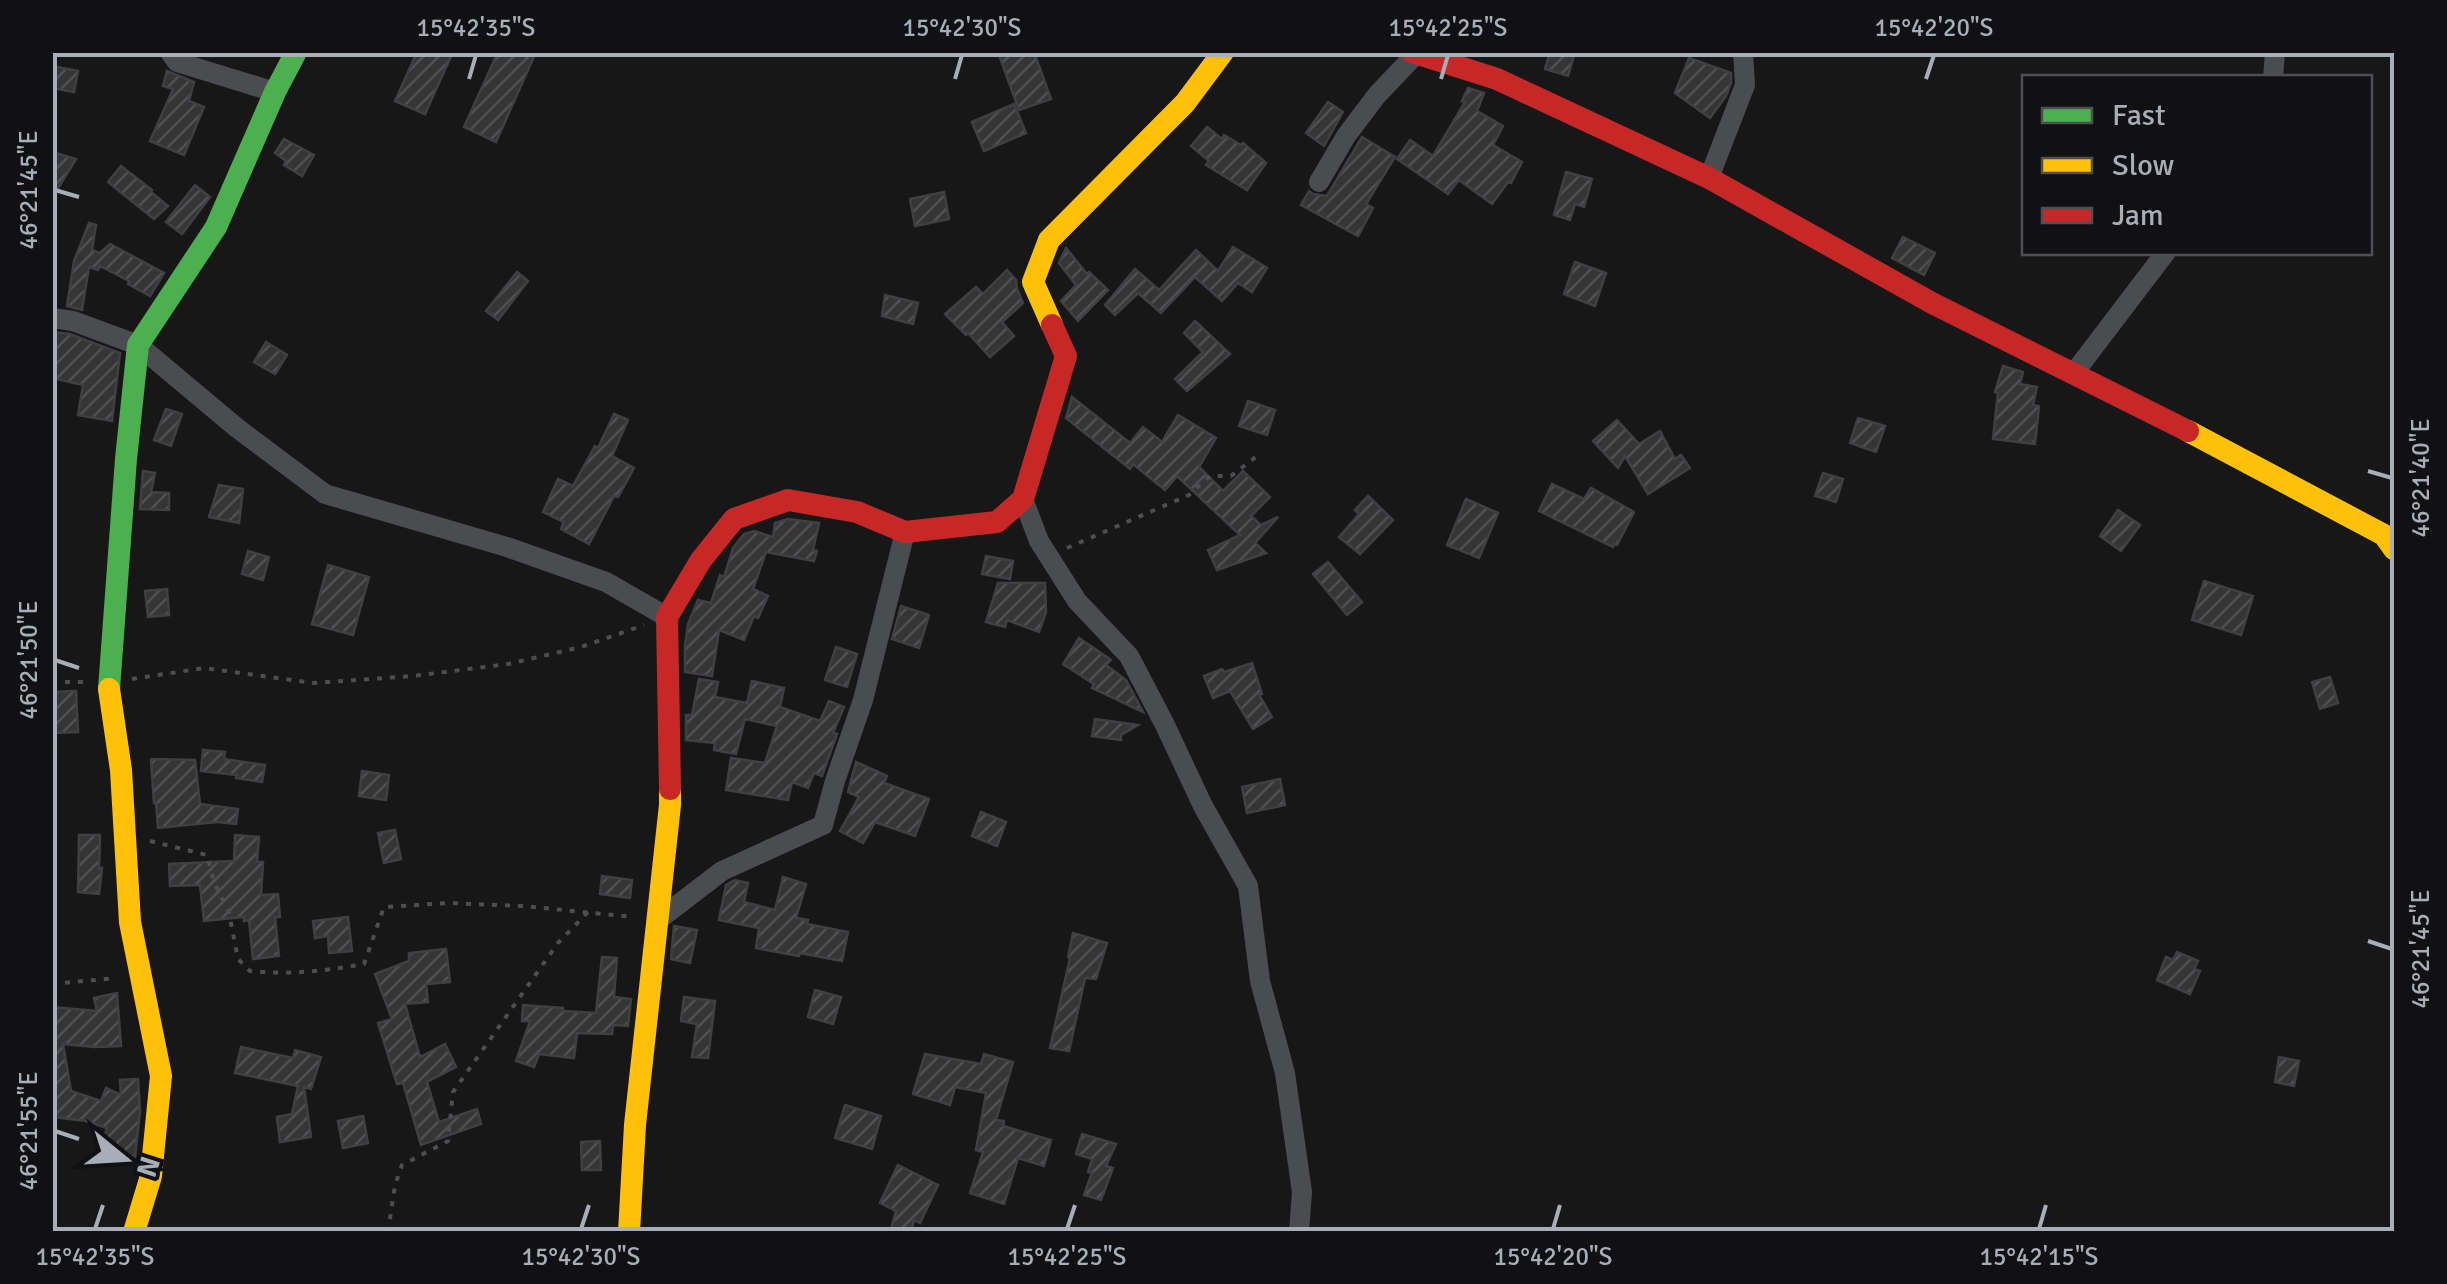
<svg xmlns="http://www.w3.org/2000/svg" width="2447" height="1284" viewBox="0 0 2447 1284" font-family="Signika,sans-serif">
  <defs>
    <pattern id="building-hatch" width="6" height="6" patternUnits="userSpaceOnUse" patternTransform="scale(2.5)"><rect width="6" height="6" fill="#353536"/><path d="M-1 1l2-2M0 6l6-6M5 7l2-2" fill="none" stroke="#4f5051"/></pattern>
  </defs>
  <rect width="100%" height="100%" fill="#171717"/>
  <!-- building -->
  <g fill="url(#building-hatch)" stroke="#3f4043" stroke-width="2.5">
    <polygon points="417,52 453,52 425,114 395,101"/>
    <polygon points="498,52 536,52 496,142 464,127"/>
    <polygon points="998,52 1034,52 1051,99 1019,110"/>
    <polygon points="1550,52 1575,52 1568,76 1545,69"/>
    <polygon points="1689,58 1731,73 1731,83 1726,96 1710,118 1675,93"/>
    <polygon points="52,66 78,71 74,92 52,88"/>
    <polygon points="167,71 194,82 189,101 204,107 184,155 150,141 173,89 163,86"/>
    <polygon points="1468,88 1484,93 1477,111 1503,126 1493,145 1522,162 1511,183 1508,182 1492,204 1459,180 1448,194 1397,159 1410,140 1433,156 1465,102 1462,101"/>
    <polygon points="1328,102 1343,112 1324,146 1306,133"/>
    <polygon points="1014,104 1026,133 984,151 972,122"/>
    <polygon points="1207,127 1222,139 1224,135 1241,145 1243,143 1266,163 1247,190 1206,165 1209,161 1191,146"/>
    <polygon points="1362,137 1395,157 1366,204 1373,208 1358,236 1301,205 1309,191 1313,194 1327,196"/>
    <polygon points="284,139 314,155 302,176 284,165 286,161 275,153"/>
    <polygon points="52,152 76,159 52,198"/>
    <polygon points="121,166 152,190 151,192 168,206 154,219 108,182"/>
    <polygon points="1566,172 1592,179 1584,207 1575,204 1570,220 1554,215"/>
    <polygon points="195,185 210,197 182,234 166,222"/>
    <polygon points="944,192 949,219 915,226 910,199"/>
    <polygon points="89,223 96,225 92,250 100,253 110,244 164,273 150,296 128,284 129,281 100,266 98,270 89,267 82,310 67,306 74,261"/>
    <polygon points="1903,237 1935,253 1924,275 1892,258"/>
    <polygon points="1233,247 1267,268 1252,292 1238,283 1222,301 1195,277 1161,313 1138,293 1115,315 1105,305 1135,269 1159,290 1196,250 1218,271"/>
    <polygon points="1066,248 1087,274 1089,272 1108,290 1078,321 1061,301 1076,285 1059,263"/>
    <polygon points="1575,262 1606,273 1595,306 1564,294"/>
    <polygon points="1007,270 1016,280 1017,289 1023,303 1002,322 1014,336 990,357 968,333 966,335 945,314 976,287 983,294"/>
    <polygon points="517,272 528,281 498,320 486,311"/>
    <polygon points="885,295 918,303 913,324 882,316"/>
    <polygon points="1195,321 1230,354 1187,391 1175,379 1203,352 1184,333"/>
    <polygon points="52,332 70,334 120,353 112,421 78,415 83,385 52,378"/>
    <polygon points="266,342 287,355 275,374 254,362"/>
    <polygon points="2003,366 2023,372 2020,384 2037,387 2033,405 2039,406 2035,444 1993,439 1998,393 1995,392"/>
    <polygon points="1072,397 1130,443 1143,427 1162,442 1178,415 1216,438 1199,467 1223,491 1243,471 1270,497 1251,516 1261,525 1278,517 1255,543 1266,553 1217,570 1208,550 1240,535 1177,476 1165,490 1133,464 1130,469 1066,418"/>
    <polygon points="1248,401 1275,410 1267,435 1239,426"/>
    <polygon points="166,409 182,414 171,446 154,440"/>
    <polygon points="614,414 628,420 612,456 634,468 618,497 614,496 589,544 561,529 564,522 543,512 558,479 573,486 595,446 598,448"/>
    <polygon points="1858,418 1885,426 1876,452 1850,443"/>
    <polygon points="1617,420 1639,444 1660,431 1675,459 1681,455 1690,468 1648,494 1625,456 1618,468 1593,441"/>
    <polygon points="143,471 155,473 151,492 169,493 169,510 140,509"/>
    <polygon points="1823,473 1843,479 1836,502 1815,496"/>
    <polygon points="1552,484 1584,499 1591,488 1634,512 1617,545 1614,544 1613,547 1539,511"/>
    <polygon points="219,485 243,489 239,523 209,517"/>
    <polygon points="1368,496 1393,520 1360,554 1339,537 1359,514 1355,510"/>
    <polygon points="1466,499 1498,513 1479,558 1447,545"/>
    <polygon points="2118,510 2140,525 2121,551 2100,536"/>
    <polygon points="788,519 819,523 813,550 817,551 814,561 766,552 753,589 768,596 758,618 754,616 744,640 719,630 712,676 685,672 685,646 688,624 698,600 711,603 720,575 724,577 733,548 744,534 754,531 773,537 775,523"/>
    <polygon points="248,551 269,557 263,580 242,574"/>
    <polygon points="986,556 1013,561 1010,579 982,574"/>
    <polygon points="1328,562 1362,602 1347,615 1313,574"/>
    <polygon points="328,565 369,577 353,635 312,624"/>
    <polygon points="2204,581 2253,596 2241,635 2192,620"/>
    <polygon points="998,583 1045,583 1046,612 1039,632 1007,620 1005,627 986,622"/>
    <polygon points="167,589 169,615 148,617 145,591"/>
    <polygon points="901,606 929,615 919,648 892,639"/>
    <polygon points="1079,638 1111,660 1106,665 1126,680 1143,712 1092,688 1094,684 1063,664"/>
    <polygon points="836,647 857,654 847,687 825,680"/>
    <polygon points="1252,663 1262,694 1259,695 1272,717 1253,729 1230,691 1213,698 1204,676 1222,669 1224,672"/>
    <polygon points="2330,677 2338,703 2320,709 2312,682"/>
    <polygon points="699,679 718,682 715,697 747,703 752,681 784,688 780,707 820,721 829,701 844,707 833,733 837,734 822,776 814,773 808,788 792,782 788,800 726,790 731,758 765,763 777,726 745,719 736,754 714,750 715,743 686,740 686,715 692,715"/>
    <polygon points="76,691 78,732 52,733 52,692"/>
    <polygon points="1095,719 1138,725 1121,735 1121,740 1092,736"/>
    <polygon points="203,750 225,752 224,759 265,765 262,782 236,778 237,775 201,771"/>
    <polygon points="151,759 195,760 200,804 238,809 236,824 217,822 158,828 156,803 154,803"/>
    <polygon points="856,762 887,776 884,783 929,799 915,836 875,822 863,843 840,831 859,797 848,792"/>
    <polygon points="362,771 389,775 386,800 359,796"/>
    <polygon points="1280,779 1285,805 1247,813 1242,787"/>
    <polygon points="981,812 1006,822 997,846 972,836"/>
    <polygon points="395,830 401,859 384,863 378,833"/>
    <polygon points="79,835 100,835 99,869 102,868 99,894 78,892"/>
    <polygon points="235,835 259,837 257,862 263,862 261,895 278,894 280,917 275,917 279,956 253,959 249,920 244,921 244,917 204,921 200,885 170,886 169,864 234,861"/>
    <polygon points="602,876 632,880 630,898 600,894"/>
    <polygon points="783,877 806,884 796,918 808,920 807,924 848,932 842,961 800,953 799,956 756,948 759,928 719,920 726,885 729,883 735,880 748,883 744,902 775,910"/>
    <polygon points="348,917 352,951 329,953 328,936 315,938 313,921"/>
    <polygon points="674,926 697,930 690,963 671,959"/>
    <polygon points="1073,933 1107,943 1096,979 1085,978 1069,1051 1050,1048 1070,958 1068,957"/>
    <polygon points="446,949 450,982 426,984 428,1002 405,1004 420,1057 445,1044 456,1067 427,1082 439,1122 477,1109 481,1124 421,1145 403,1083 397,1084 378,1023 392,1019 375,974 409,961 409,953"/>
    <polygon points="2177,952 2198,961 2194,969 2200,971 2190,994 2157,980 2166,957 2173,960"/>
    <polygon points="602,957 617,958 614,997 631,999 628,1026 613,1025 612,1034 577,1033 574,1058 539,1054 534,1067 516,1061 530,1021 522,1021 523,1005 563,1008 563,1011 596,1013"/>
    <polygon points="815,990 841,997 833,1024 808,1017"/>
    <polygon points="117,993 121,1046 94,1047 63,1044 71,1091 101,1101 106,1088 121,1095 120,1080 138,1079 140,1111 135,1157 101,1148 107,1128 86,1121 52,1117 52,1007 97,1011 94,998"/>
    <polygon points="684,997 715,1001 708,1058 692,1057 697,1024 681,1021"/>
    <polygon points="241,1047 293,1058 295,1050 321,1057 311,1089 304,1087 311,1137 280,1142 277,1117 292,1114 298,1086 235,1073"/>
    <polygon points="925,1054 981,1064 984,1054 1013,1062 996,1120 1004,1121 1003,1126 1051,1140 1044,1166 1018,1158 1004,1204 970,1193 983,1152 976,1150 986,1093 955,1087 950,1105 913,1094"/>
    <polygon points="2279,1057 2299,1061 2294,1086 2275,1082"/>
    <polygon points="845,1105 881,1116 872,1149 835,1138"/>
    <polygon points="363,1116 368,1143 343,1148 338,1121"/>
    <polygon points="1082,1134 1116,1144 1106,1166 1113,1168 1101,1200 1084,1195 1092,1173 1088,1172 1092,1159 1076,1154"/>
    <polygon points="600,1141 601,1170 582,1170 581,1142"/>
    <polygon points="898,1165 938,1185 920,1223 914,1220 911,1232 890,1232 896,1211 880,1203"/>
  </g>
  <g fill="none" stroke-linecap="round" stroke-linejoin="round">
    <!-- path -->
    <g stroke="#4d4e52" stroke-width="4" stroke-dasharray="5 8" stroke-linecap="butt">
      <polyline points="1067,548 1189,495 1210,476 1231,476 1257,456"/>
      <polyline points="132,679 204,668 314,683 413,676 508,664 581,647 644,625"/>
      <polyline points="52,682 83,682"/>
      <path d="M150 841 207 855 214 882 229 913 238 959 250 971C289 975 326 971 364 964L384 907 449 903 523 906 633 917"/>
      <polyline points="52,984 116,978"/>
      <polyline points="388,1232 395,1185 402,1165 448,1141 453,1092 558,943 588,912"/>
    </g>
    <!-- street -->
    <g stroke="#4b4c50" stroke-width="20">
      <polyline points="170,52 177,62 275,92"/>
      <polyline points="2273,78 2275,52"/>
      <polyline points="1709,178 1745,85 1743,52"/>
      <polyline points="1319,182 1346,136 1377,95 1415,55"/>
      <polyline points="52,318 73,321 138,345 237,428 325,494 507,547 606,582 667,617"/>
      <polyline points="2074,373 2166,252"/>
      <polyline points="1023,499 1039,541 1077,601 1129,656 1165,725 1203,806 1248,886 1260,981 1285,1073 1302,1192 1299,1232"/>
      <polyline points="658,920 722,871 823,825 835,781 863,700 905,532"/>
    </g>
    <!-- fast -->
    <polyline stroke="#4caf50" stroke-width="22" points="109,689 126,459 138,345 216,227 275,92 296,52"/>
    <!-- slow -->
    <g stroke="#ffc107" stroke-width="22">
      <polyline points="1052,325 1033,282 1049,240 1185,103 1223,52"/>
      <polyline points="2188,431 2384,535 2394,549"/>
      <polyline points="109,689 121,770 130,922 161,1076 151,1176 134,1232"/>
      <polyline points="629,1232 635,1125 670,805 670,789"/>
    </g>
    <!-- jam -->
    <g stroke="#c62828" stroke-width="22">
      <polyline points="1412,52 1497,79 1709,178 1932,303 2188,431"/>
      <polyline points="670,789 667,617 701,560 734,519 788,500 857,512 905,532 997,522 1023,499 1066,356 1052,325"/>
    </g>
  </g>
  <!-- ticks -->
  <path fill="none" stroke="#a8adb8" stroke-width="4" d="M469 79 476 55M955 79 962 55M1441 79 1448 55M1926 79 1934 55M55 190 79 197M2368 471 2392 478M55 660 79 668M2368 941 2392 949M55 1131 79 1139M95 1229 103 1205M581 1229 589 1205M1067 1229 1075 1205M1553 1229 1560 1205M2039 1229 2046 1205"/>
  <!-- border -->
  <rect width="2447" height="1284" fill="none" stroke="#111113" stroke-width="110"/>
  <!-- legend -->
  <rect x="2022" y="75" width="350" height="180" fill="#111113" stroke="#4d4f55" stroke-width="2.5"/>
  <rect x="2042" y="108" width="50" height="15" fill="#4caf50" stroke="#4d4f55" stroke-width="2.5"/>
  <text x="2112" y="125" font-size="30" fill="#a8adb8">Fast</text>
  <rect x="2042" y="158" width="50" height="15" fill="#ffc107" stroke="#4d4f55" stroke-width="2.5"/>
  <text x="2112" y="175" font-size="30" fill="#a8adb8">Slow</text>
  <rect x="2042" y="208" width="50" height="15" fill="#c62828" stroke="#4d4f55" stroke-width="2.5"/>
  <text x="2112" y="225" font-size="30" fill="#a8adb8">Jam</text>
  <!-- north arrow -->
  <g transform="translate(125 1159) rotate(108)" stroke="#111113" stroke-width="8" paint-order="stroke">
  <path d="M0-8L18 38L0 25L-18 38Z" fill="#a8adb8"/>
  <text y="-15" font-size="28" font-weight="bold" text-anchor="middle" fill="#a8adb8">N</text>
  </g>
  <rect x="55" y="55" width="2337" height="1174" fill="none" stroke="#a8adb8" stroke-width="4"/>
  <g font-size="25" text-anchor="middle" fill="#a8adb8">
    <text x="476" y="36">15°42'35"S</text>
    <text x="962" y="36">15°42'30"S</text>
    <text x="1448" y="36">15°42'25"S</text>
    <text x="1934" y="36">15°42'20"S</text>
    <text transform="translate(28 190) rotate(-90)" y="9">46°21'45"E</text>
    <text transform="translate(2420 478) rotate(-90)" y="9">46°21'40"E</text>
    <text transform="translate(28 660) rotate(-90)" y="9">46°21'50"E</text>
    <text transform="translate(2420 949) rotate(-90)" y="9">46°21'45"E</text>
    <text transform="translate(28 1131) rotate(-90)" y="9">46°21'55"E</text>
    <text x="95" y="1265">15°42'35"S</text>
    <text x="581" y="1265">15°42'30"S</text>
    <text x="1067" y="1265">15°42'25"S</text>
    <text x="1553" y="1265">15°42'20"S</text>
    <text x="2039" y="1265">15°42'15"S</text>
  </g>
</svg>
